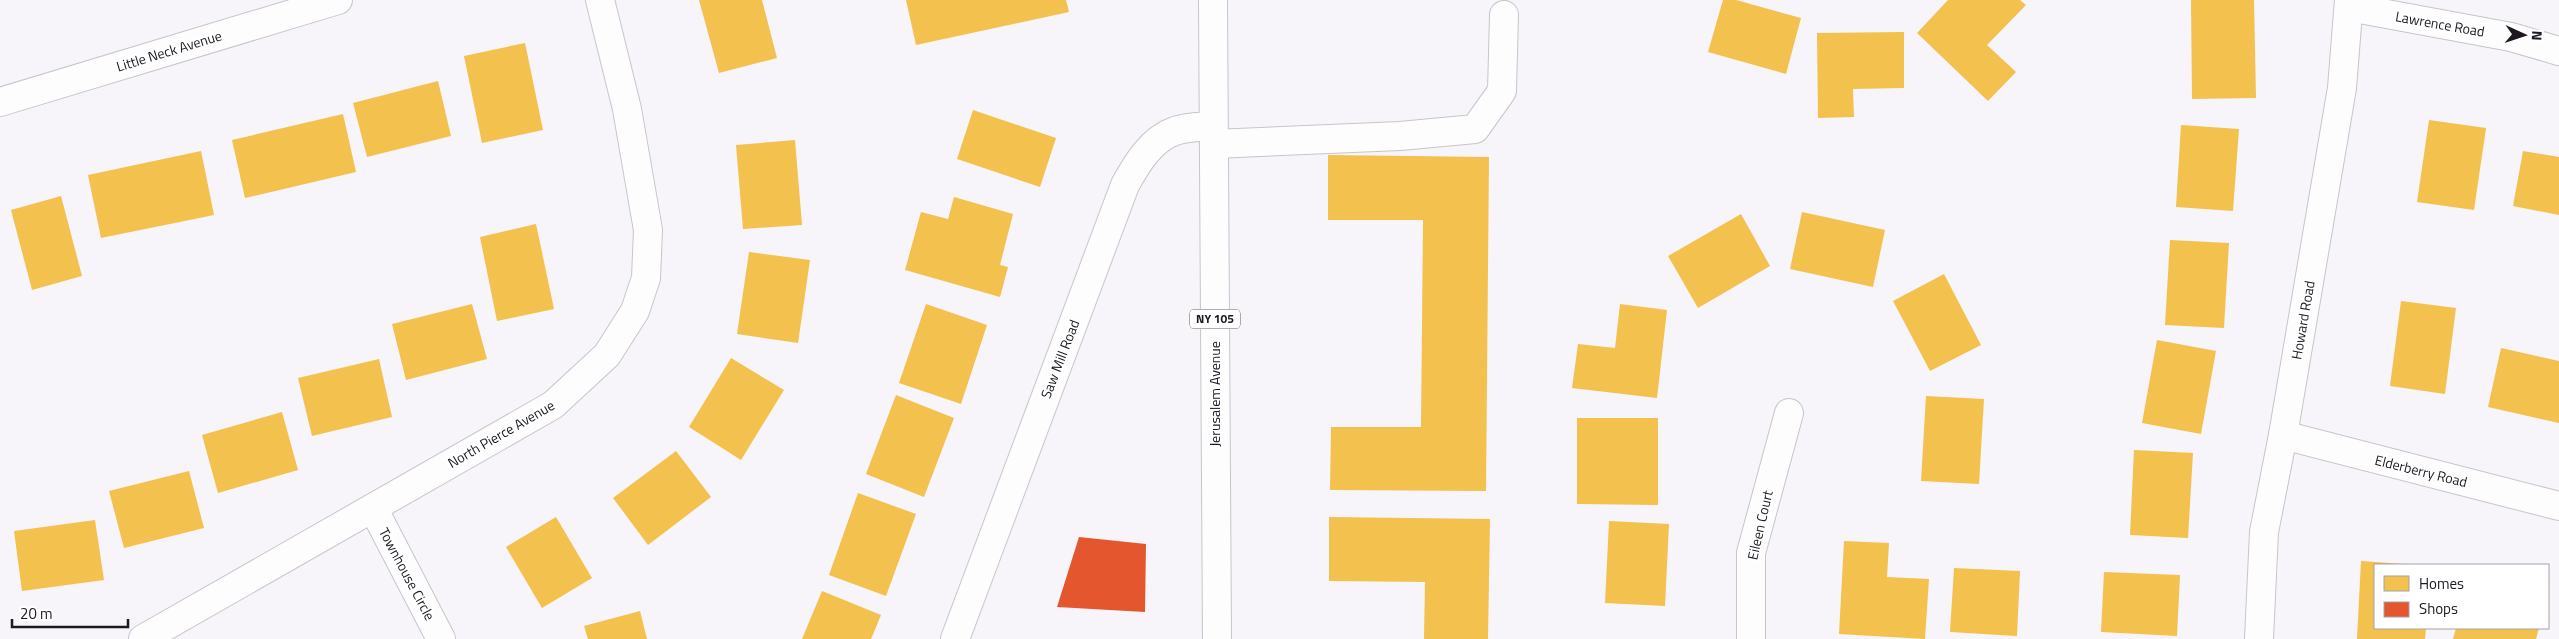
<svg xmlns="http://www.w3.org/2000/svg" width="2559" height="639" viewBox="0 0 2559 639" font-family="'Titillium Web',sans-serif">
  <rect width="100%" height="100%" fill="#f7f4fa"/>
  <!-- homes -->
  <g fill="#f2c14e">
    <polygon points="699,0 762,0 777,58 719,73"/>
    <polygon points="906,0 1066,0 1069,12 916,45"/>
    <polygon points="1723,0 1736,0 1801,18 1786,74 1708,52"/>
    <polygon points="1948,0 2020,0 2026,5 1987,45 2016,72 1988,101 1917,33"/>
    <polygon points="2191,0 2254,0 2256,98 2192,99"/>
    <polygon points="1904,32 1904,88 1853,89 1854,117 1818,118 1817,33"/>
    <polygon points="525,43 543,130 482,143 464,56"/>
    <polygon points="438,81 451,136 367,157 353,103"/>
    <polygon points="973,110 1056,138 1040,187 957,159"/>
    <polygon points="343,114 356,172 245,198 232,140"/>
    <polygon points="2429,120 2486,128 2474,210 2417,202"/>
    <polygon points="2181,125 2239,129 2233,211 2176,207"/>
    <polygon points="795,140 802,225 743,229 736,145"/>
    <polygon points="201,151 214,215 101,238 88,175"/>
    <polygon points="2523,151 2559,157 2559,215 2513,206"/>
    <polygon points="1328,155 1489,157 1486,491 1330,490 1331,427 1421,427 1423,220 1328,220"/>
    <polygon points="61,196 82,276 32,290 11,210"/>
    <polygon points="954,197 1013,214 1000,265 1008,267 1000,297 905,270 921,212 948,219"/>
    <polygon points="1802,212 1885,230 1873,287 1790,269"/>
    <polygon points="1741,214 1770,266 1698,308 1668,256"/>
    <polygon points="536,224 554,309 497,321 480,237"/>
    <polygon points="2170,240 2229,243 2224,328 2165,325"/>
    <polygon points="749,252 810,260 798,343 737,334"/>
    <polygon points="1944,274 1981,345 1930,371 1893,301"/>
    <polygon points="2401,301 2456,308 2445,394 2390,386"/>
    <polygon points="472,304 487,359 406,380 392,324"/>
    <polygon points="926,304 987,325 961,404 899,383"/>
    <polygon points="1620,304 1667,310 1657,398 1572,388 1578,344 1615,348"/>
    <polygon points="2157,340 2216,351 2201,434 2142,423"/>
    <polygon points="2501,348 2559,361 2559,423 2488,407"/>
    <polygon points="731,358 784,390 741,460 689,427"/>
    <polygon points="379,359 392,417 312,436 298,378"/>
    <polygon points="896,395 954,418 924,497 866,474"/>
    <polygon points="1926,396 1984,399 1979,484 1921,481"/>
    <polygon points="282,412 298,470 218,493 202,435"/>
    <polygon points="1577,418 1658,418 1658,505 1577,504"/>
    <polygon points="2134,450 2193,453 2188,538 2130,535"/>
    <polygon points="676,451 711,497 648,545 613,498"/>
    <polygon points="189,471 204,528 124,548 109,491"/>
    <polygon points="858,493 916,514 886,596 829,575"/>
    <polygon points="556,517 592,578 542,608 506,547"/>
    <polygon points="1329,517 1490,519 1488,639 1424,639 1425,582 1329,581"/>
    <polygon points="95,520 104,580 22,591 14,531"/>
    <polygon points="1609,521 1669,524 1665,606 1605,603"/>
    <polygon points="1844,541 1889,543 1887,577 1929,579 1925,639 1839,634"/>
    <polygon points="2361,561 2404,564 2375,565 2375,628 2426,628 2425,639 2357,639"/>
    <polygon points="1954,568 2020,571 2017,636 1950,632"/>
    <polygon points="2104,572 2180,575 2177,636 2101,632"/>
    <polygon points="822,591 881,615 871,639 802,639"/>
    <polygon points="640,611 647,639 588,639 584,626"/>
    <polygon points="2456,628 2539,628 2536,639 2453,639"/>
  </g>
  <!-- shops -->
  <polygon fill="#e4572e" points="1079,537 1146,544 1145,612 1057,607"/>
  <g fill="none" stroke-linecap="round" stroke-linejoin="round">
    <!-- minor casing -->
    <g stroke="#c8c4cb" stroke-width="30">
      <g id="minor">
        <polyline points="2349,7 2511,37 2559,51"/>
        <polyline points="0,102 338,0"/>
        <polyline points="1214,144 1400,136 1475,129 1502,91 1504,15"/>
        <polyline points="2283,435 2559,506"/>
        <polyline points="373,508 441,639"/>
        <polyline points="143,639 553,405 607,355 635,311 646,278 648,230 627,109 600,0"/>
        <path d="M955 639 1125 185C1136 165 1151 139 1175 131 1186 127 1201 127 1213 126"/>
        <polyline points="1751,639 1751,553 1789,413"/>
        <polyline points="2259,639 2264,532 2283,435 2342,88 2349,0"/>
      </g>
    </g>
    <!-- major casing -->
    <g stroke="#c8c4cb" stroke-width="30">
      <polyline id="major" points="1213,0 1217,639"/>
    </g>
    <!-- minor -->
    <use href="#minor" stroke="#fefdfe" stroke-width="28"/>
    <!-- major -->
    <use href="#major" stroke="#fefdfe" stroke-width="28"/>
  </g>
  <g text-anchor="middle" stroke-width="5" stroke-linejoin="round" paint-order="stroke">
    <!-- shield labels -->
    <rect fill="#fff" stroke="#605d63" stroke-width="1" x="1190" y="309.5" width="50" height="19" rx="4"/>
    <g font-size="12" font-weight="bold" fill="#1c1720">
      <text x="1215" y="323">NY 105</text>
    </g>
    <!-- street labels -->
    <g font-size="14" fill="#1c1720" stroke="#fff">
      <text transform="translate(2440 24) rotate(10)" y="5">Lawrence Road</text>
      <text transform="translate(169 51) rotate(-17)" y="5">Little Neck Avenue</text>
      <text transform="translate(2303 320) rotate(-80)" y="5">Howard Road</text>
      <text transform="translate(1060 359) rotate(-69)" y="5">Saw Mill Road</text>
      <text transform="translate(1215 394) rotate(-90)" y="5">Jerusalem Avenue</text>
      <text transform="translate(501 434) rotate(-30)" y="5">North Pierce Avenue</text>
      <text transform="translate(2421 471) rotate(14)" y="5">Elderberry Road</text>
      <text transform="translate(1760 525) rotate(-77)" y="5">Eileen Court</text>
      <text transform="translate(407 574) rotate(62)" y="5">Townhouse Circle</text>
    </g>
  </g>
  <!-- legend -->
  <rect x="2374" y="564" width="175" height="65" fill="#ffffff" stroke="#a4a2a6"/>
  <rect x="2384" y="576" width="25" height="15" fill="#f2c14e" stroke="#a4a2a6"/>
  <text x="2419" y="589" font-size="15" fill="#1c1720">Homes</text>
  <rect x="2384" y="602" width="25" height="15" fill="#e4572e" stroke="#a4a2a6"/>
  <text x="2419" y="614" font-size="15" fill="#1c1720">Shops</text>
  <!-- north arrow -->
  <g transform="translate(2524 35) rotate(93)" stroke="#ffffff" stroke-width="4" paint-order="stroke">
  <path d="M0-4L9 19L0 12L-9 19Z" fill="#1c1720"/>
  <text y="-8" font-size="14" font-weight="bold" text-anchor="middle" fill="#1c1720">N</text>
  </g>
  <!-- scale -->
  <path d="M12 619v8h116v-8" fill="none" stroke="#1c1720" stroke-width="2.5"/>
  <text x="20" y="619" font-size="15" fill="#1c1720" stroke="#ffffff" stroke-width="4" paint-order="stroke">20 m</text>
</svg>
